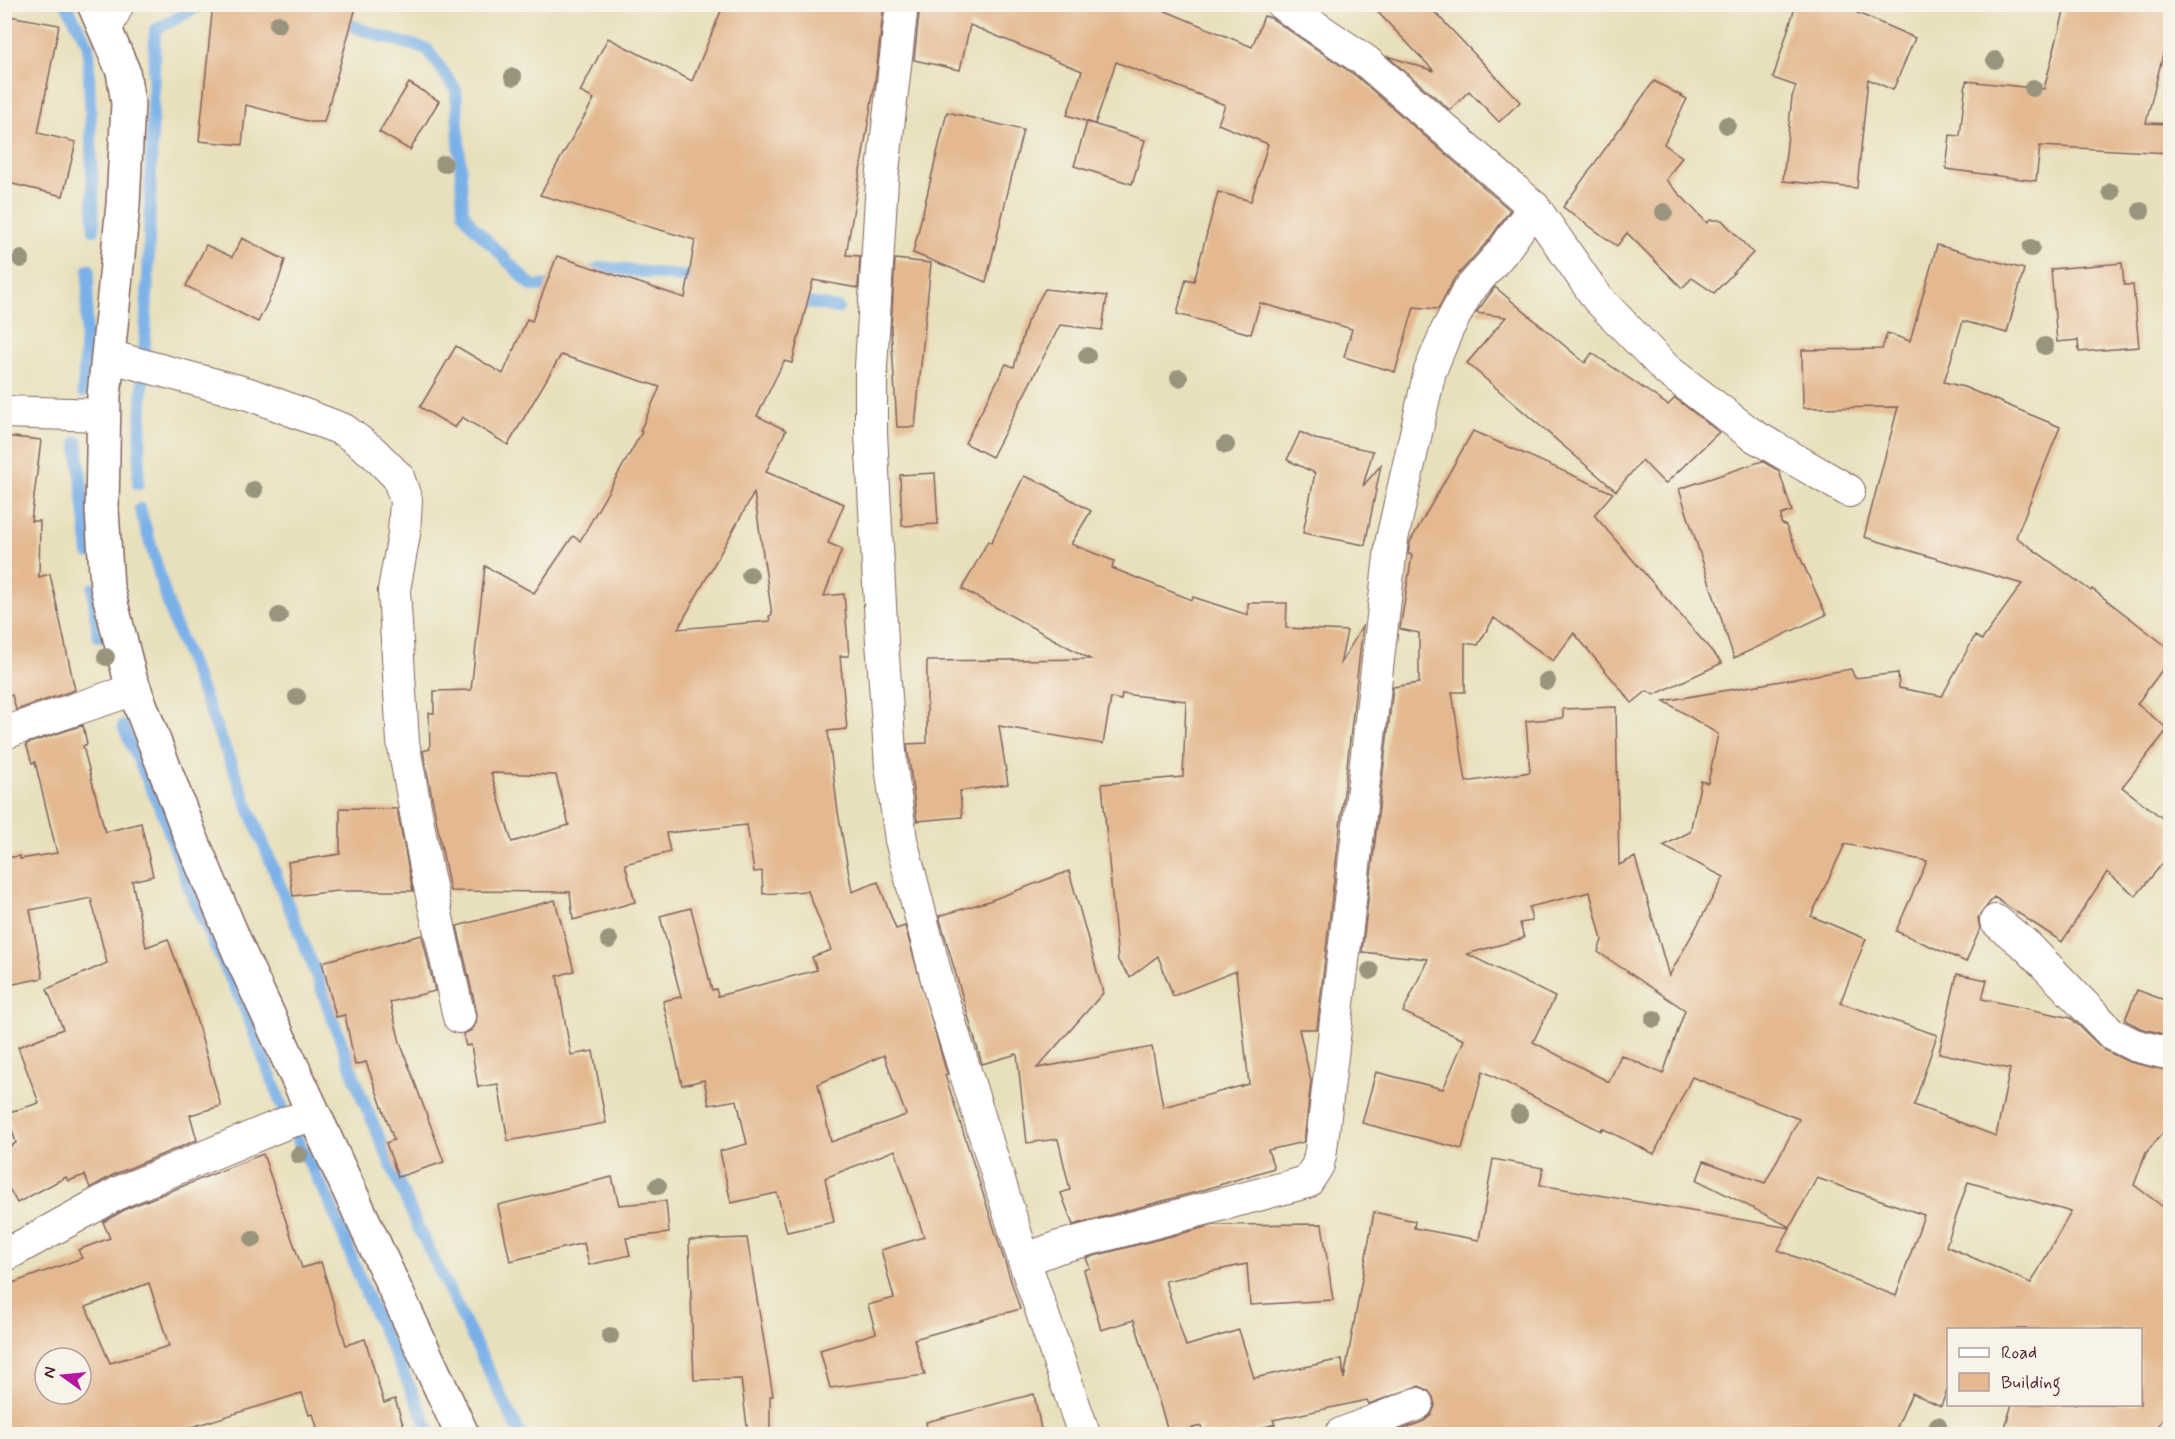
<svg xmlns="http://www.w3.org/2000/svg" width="2175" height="1439" viewBox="0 0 2175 1439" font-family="Mynerve,sans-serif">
  <rect width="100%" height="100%" fill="#f7f3e8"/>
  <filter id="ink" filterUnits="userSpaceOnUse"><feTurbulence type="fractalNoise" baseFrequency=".0167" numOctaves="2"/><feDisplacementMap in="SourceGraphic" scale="12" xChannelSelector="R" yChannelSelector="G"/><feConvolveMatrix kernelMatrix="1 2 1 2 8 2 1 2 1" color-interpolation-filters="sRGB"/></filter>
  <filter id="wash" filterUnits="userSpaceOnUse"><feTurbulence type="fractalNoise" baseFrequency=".008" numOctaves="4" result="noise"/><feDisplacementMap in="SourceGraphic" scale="24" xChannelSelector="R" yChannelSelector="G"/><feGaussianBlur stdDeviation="1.35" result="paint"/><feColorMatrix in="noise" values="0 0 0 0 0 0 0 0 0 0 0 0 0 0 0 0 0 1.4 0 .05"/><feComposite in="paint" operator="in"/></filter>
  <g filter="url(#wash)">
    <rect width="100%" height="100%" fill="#e8e0bc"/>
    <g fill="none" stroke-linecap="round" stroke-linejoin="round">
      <!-- stream -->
      <g stroke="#79b0e8" stroke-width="12">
        <polyline points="66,4 88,45 94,230"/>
        <polyline points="337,20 383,37 427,49 456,90 463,212 472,225 532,286 560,285"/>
        <polyline points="584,275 602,267 702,279"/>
        <polyline points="792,300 838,308"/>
        <polyline points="83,392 89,269"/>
        <polyline points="77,442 89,553"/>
        <polyline points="138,484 148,275 155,30 203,4"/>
        <polyline points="141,512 140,509 173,620 312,964 363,1100 417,1225 520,1434"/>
        <polyline points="93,588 98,637"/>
        <polyline points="123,726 164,817 193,899 245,1009 288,1122 330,1203 369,1301 432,1434"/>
      </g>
    </g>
    <g id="blocks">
      <!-- building -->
      <g fill="#e4b991" fill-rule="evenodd">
        <polygon points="213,4 357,4 324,122 311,122 246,105 242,145 199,141"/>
        <path d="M724 4H884L875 82 846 255 860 256 858 288 813 280 792 363 784 361 757 416 786 430 766 472 844 504 828 543 842 549 824 596 844 594 849 656H840L847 729 828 731 838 812 852 892 878 882 896 929 905 926 947 1074 945 1075 1020 1309 914 1339 925 1375 830 1388 820 1350 876 1333 868 1305 894 1298 881 1250 924 1237 895 1150 825 1178 834 1222 787 1232 777 1193 731 1203 720 1151 747 1144 737 1100 709 1105 704 1080 682 1085 663 1001 681 997 660 916 691 908 712 990 716 989 718 996 817 970 812 957 831 950 808 891 763 894 762 871 754 872 747 825 666 833 670 852 625 864 635 902 573 920 570 892 450 891 423 751 430 749 429 713H434V691L471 690 485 566 534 593 573 536 580 541 642 432 640 431 660 387 561 355 508 445 462 417 455 428 420 407 456 346 503 374 527 319 532 321 557 256 685 298 695 240 540 195 594 99 580 92 608 38 692 81ZM754 493 772 615 769 616 770 621 678 629ZM491 773 556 775 569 825 512 842ZM884 1055 906 1115 831 1142 818 1084Z"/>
        <polygon points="920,4 1149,4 1252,47 1264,16 1271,18 1356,76 1510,210 1489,240 1454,279 1438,309 1414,307 1395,372 1344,357 1352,329 1260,303 1251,334 1177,314 1186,279 1194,281 1218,192 1251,201 1268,144 1218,124 1225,105 1116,62 1095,124 1067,115 1082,71 970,25 960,70 914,60"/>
        <polygon points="1370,4 1427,4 1520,102 1499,122 1469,91 1450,110 1387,56 1434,71"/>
        <polygon points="1796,4 1837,4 1915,38 1893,90 1868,79 1857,188 1783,181 1792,97 1796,86 1773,78"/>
        <polygon points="2066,4 2170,4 2170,26 2146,123 2170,124 2170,153 2040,146 2036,181 1946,169 1950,135 1960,136 1966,81 2044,89"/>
        <polygon points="4,15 59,25 38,133 76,142 63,196 4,182"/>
        <polygon points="1654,81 1687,99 1664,144 1682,157 1666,180 1707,223 1710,220 1722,220 1753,253 1714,293 1692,278 1682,288 1627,233 1617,246 1563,207"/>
        <polygon points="409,83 439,101 410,150 379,132"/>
        <polygon points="947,112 1023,130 986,282 913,253"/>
        <polygon points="1087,122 1145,140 1132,184 1074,166"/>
        <polygon points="242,238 285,260 278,282 258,322 186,286 206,245 232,257"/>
        <path d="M1937 245 2024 269 2007 333 1963 321 1944 382 1964 387 2060 427 2016 537 2091 591 2092 589 2170 649V659L2137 704 2168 729 2122 787 2170 824V854L2136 896 2107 872 2062 942 1994 897 1978 918 1980 929 1966 962 1896 931 1927 861 1845 844 1811 916 1866 939 1840 1003 1937 1035 1914 1105 1996 1136 2010 1069 1939 1053 1957 974 1987 980 1982 999 2071 1018 2104 1050 2129 1062 2170 1071V1124L2146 1153 2134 1185 2170 1212V1406L2154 1434H2003L2012 1404H2140V1329H1948V1388L1941 1406 1912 1393 1894 1434H1389L1424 1421 1431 1415 1435 1406 1433 1397 1428 1390 1419 1386 1369 1404 1367 1400 1273 1420 1275 1424 1241 1434H1204L1201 1426 1169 1434 1134 1320 1101 1330 1084 1270 1090 1268 1086 1258 1214 1225 1322 1224 1333 1300 1250 1305 1247 1264 1165 1281 1186 1346 1239 1330 1254 1378 1342 1359 1344 1379 1374 1212 1415 1221 1414 1228 1479 1240 1493 1159 1543 1168 1540 1185 1790 1228 1778 1250 1896 1296 1924 1215 1817 1178 1790 1227 1697 1180 1704 1161 1765 1183 1799 1119 1692 1077 1654 1154 1602 1128 1601 1131 1483 1071 1462 1149 1362 1123 1376 1072 1443 1089 1464 1040 1403 1012 1428 959 1362 952 1393 687 1419 683V633L1400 629 1412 555 1408 554 1410 542 1473 431 1613 493 1594 515 1722 663 1654 695 1647 691 1632 703 1574 633 1553 661 1494 618 1478 645 1465 643V692H1452L1466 782 1530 772 1526 721 1563 718V709L1616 707 1619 865 1635 857 1669 976 1724 877 1663 846 1690 832 1701 781 1708 783 1718 734 1664 701 1851 669 1855 678 1898 673 1899 688 1942 696 1975 636 1982 640 2022 584 1864 537 1898 407 1803 408 1802 350 1882 349 1887 333 1910 341ZM1590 892 1602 940 1598 952 1685 1010 1663 1074 1621 1055 1609 1082 1533 1042 1555 997 1467 954 1524 938 1520 923 1532 921 1529 907ZM1968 1182 2071 1212 2031 1283 1946 1246Z"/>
        <polygon points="895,259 931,263 915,427 897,427 891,328"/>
        <polygon points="2122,263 2124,285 2133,285 2139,347 2079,352 2078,340 2057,342 2051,269"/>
        <polygon points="1495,287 1585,363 1592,353 1668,405 1675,398 1719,432 1665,484 1642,460 1616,491 1467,363 1506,317 1476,313"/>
        <polygon points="1045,289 1107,296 1102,330 1060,325 992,457 965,443 1006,364 1014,367 1027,322"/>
        <polygon points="1300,432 1315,439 1373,451 1363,486 1381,465 1365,545 1303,533 1315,473 1287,460"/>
        <polygon points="4,436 41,440 31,521 40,521 39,577 50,574 75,690 16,710 12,695 4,696"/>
        <polygon points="1762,461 1779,471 1792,511 1781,515 1781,523 1786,526 1826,615 1734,658 1679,489"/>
        <polygon points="935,473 938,524 902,526 900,475"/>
        <polygon points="1024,476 1046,485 1091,511 1071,544 1114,561 1112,568 1192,600 1193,597 1248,615 1248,603 1287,603 1286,628 1347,631 1340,665 1363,625 1317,1029 1299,1029 1311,1081 1304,1142 1268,1150 1274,1168 1200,1191 1073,1225 1061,1193 1070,1190 1058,1139 1027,1143 1017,1054 982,1064 939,916 989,901 1069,871 1103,993 1037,1068 1152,1047 1163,1107 1249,1084 1236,971 1173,996 1158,956 1130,977 1118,961 1102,784 1183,777 1186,701 1122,694 1121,700 1111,698 1103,744 999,726 1008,784 960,791 962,817 917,821 907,744 927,743 927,661 1090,659 962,589 988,541 991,543"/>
        <polygon points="83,725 87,744 83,746 105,832 141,823 153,876 132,881 146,947 168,939 193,1008 221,1106 190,1115 197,1140 113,1175 90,1188 85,1175 68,1181 66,1177 17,1203 4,1179 4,1150 16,1143 7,1113 39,1103 18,1047 63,1029 47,989 107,963 91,898 30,910 43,978 4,986 4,858 20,856 20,859 57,853 35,762 32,763 26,744"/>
        <polygon points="340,808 397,809 413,891 338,891 293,896 288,862 340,854"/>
        <polygon points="555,900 574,971 557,976 571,1055 593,1051 606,1123 508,1141 498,1084 478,1087 471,1045 466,1046 463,1034 472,1030 476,1023 477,1014 457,926"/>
        <polygon points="422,935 435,991 390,1002 400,1042 444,1162 398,1177 386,1143 394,1140 366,1062 355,1065 345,1015 336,1017 322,962"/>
        <polygon points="2137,990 2170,1002 2170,1036 2140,1028 2125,1020"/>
        <path d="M263 1154 302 1268 321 1262 346 1345 365 1339 384 1403 395 1399 406 1434H308L307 1431 317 1427 313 1414 309 1415 302 1393 169 1434H4V1286L82 1258 78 1250 110 1238 103 1222 128 1208ZM149 1283 169 1346 110 1363 86 1307ZM45 1358H81V1394H45Z"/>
        <polygon points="612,1177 619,1205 666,1201 669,1233 626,1238 630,1255 589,1265 584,1243 510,1261 498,1205"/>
        <polygon points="747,1238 773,1396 770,1396 770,1434 748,1434 741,1379 694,1380 689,1240"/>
        <polygon points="1034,1394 1042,1434 928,1434 926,1422"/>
      </g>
    </g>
  </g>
  <g filter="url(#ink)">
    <use href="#blocks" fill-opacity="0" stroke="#81635e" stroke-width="1.5"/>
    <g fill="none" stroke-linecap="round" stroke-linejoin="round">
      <!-- street casing -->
      <g stroke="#81635e" stroke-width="34">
        <g id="street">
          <polyline points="902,4 882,180 871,367 871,433 882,642 891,766 901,840 940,991 1024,1260 1084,1434"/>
          <polyline points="1282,4 1367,62 1534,207 1598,299 1667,370 1751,434 1849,491"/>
          <polyline points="106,29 118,4"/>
          <polyline points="108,356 249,394 344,430 373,452 398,477 406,500 404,534 394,590 403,742 427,873 459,1017"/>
          <polyline points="4,412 103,415"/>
          <polyline points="4,733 135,689"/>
          <polyline points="1996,921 2028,947 2112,1034 2134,1045 2170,1054"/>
          <polyline points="4,1256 120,1192 288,1122 315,1115"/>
          <polyline points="1024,1260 1059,1247 1307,1182 1318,1165 1321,1150 1392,539 1430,371 1447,330 1468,291 1503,251 1534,207"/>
          <polyline points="1341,1434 1417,1404"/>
        </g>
      </g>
      <!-- secondary casing -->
      <g stroke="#81635e" stroke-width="36">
        <polyline id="secondary" points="94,4 123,71 128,103 123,205 104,396 102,510 107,587 130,678 191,838 240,954 462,1434"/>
      </g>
      <!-- street -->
      <use href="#street" stroke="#fff" stroke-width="32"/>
      <!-- secondary -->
      <use href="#secondary" stroke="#fff" stroke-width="33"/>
    </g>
    <!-- trees -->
    <g fill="#9a947f">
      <circle cx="278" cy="24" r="9"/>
      <circle cx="1995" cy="60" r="9"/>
      <circle cx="513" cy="77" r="9"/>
      <circle cx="2033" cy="88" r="9"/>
      <circle cx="1727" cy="125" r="9"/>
      <circle cx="444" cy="164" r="9"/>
      <circle cx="2111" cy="192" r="9"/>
      <circle cx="2141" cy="211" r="9"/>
      <circle cx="1664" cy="212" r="9"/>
      <circle cx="2031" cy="248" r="9"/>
      <circle cx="21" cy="259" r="9"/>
      <circle cx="2045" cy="346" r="9"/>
      <circle cx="1087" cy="356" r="9"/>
      <circle cx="1179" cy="378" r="9"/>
      <circle cx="1226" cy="445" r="9"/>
      <circle cx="254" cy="490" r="9"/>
      <circle cx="750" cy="575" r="9"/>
      <circle cx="279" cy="616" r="9"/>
      <circle cx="106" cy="657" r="9"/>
      <circle cx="1547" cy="681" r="9"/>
      <circle cx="297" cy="697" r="9"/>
      <circle cx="609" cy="940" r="9"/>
      <circle cx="1370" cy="971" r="9"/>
      <circle cx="1654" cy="1019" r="9"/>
      <circle cx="1519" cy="1114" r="9"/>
      <circle cx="299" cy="1155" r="9"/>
      <circle cx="658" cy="1186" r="9"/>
      <circle cx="253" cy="1239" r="9"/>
      <circle cx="610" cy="1336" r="9"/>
      <circle cx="1938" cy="1425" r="9"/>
    </g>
  </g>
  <!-- margin -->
  <rect width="2175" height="1439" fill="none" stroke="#f7f3e8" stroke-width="24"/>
  <!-- legend -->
  <rect x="1947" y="1328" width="195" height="78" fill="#f7f3e8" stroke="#b29e9c" stroke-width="1.5"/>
  <rect x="1959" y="1348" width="30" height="9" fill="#ffffff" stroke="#b29e9c" stroke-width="1.5"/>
  <text x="2001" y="1358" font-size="18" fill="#4a1f2b">Road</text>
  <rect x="1959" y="1373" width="30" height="18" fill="#e4b991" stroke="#b29e9c" stroke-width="1.5"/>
  <text x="2001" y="1388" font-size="18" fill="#4a1f2b">Building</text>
  <!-- north arrow -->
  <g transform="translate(63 1376) rotate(285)"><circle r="28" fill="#f7f3e8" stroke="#b29e9c" stroke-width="1.5"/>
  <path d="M0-4.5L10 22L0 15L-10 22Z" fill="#b5179e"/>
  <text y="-9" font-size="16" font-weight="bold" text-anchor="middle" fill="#4a1f2b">N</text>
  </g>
</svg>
